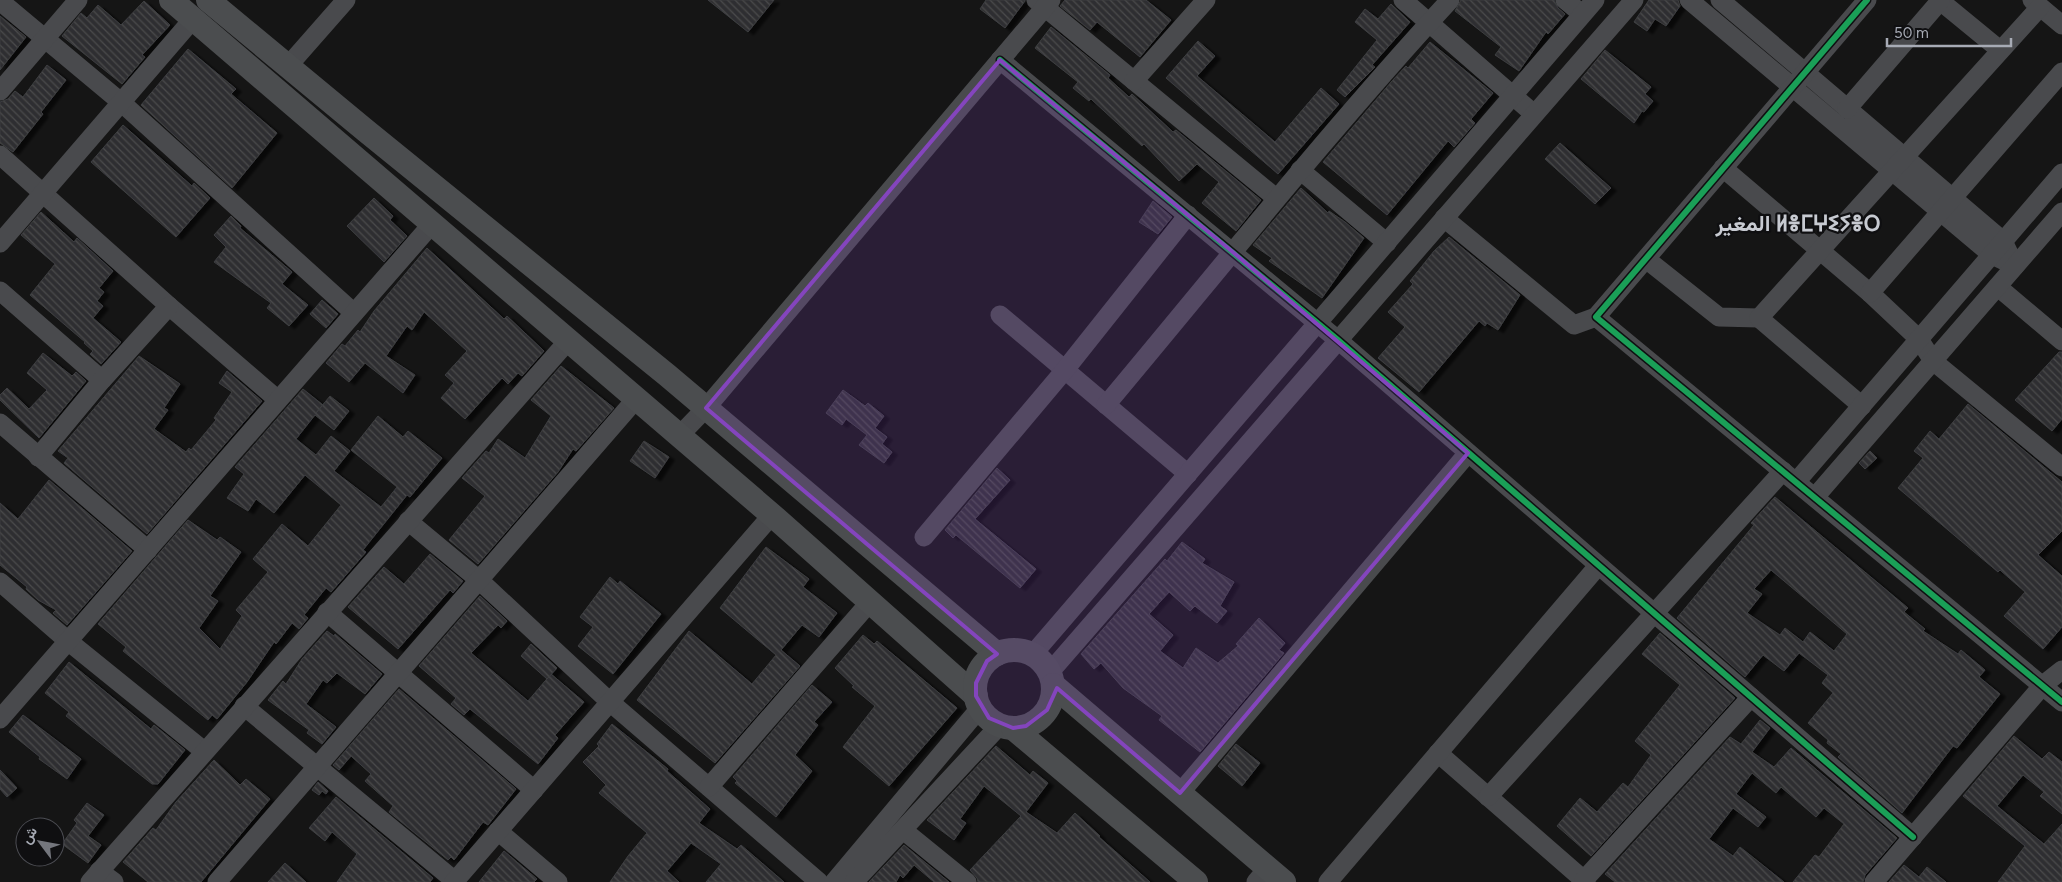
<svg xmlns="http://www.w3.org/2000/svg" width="2062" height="882" viewBox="0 0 2062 882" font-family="Figtree,Vazirmatn,'Noto Sans Tifinagh',sans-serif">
  <defs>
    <pattern id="building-back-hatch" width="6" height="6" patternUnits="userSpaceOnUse" patternTransform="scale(1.25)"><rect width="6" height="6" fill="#2f2f30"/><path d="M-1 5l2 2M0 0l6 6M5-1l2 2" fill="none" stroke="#4a4a4c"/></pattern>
    <filter id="shadow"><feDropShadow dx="5.5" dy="3" stdDeviation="1" flood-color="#0009"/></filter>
  </defs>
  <rect width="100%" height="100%" fill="#151515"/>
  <!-- building -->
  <g fill="url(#building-back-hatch)" stroke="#3d3e41" fill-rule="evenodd" filter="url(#shadow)">
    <polygon points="708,0 774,0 748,32"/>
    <polygon points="986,0 1025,0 1025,1 1005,28 980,9"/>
    <polygon points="1065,0 1146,0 1171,20 1140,57 1097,22 1090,30 1060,6"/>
    <polygon points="1461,0 1554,0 1558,8 1565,14 1548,34 1546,32 1519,71 1495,55 1501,47 1455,11"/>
    <polygon points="1649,0 1678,0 1680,6 1666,26 1655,19 1647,31 1634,22"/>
    <polygon points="144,1 170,25 142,55 145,57 122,84 62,36 81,13 87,18 98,5 121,25"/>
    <polygon points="1391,4 1410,22 1372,65 1375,67 1345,97 1337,90 1377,40 1355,22 1365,9 1378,19"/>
    <polygon points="0,16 26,37 0,70"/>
    <polygon points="1051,27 1110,75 1108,78 1129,97 1132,94 1173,132 1176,130 1261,200 1236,231 1202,203 1219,182 1197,164 1179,181 1144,144 1142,146 1091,99 1089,101 1073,88 1078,82 1035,48"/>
    <polygon points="1198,41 1215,56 1197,76 1275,142 1321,88 1339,104 1278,174 1166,78"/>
    <polygon points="1430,42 1493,93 1471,119 1475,123 1454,147 1448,141 1387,215 1323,162 1392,81 1406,66 1408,68"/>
    <polygon points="188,49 236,89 231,94 277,133 232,188 141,105"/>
    <polygon points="1605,50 1651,87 1645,94 1653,101 1644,112 1642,111 1634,123 1581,79"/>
    <polygon points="47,65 66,80 41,112 43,114 13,152 0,143 0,102 8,99 15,91 23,97"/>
    <polygon points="123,125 192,186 194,183 210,198 176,237 91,162"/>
    <polygon points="1560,143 1611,188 1595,204 1545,159"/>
    <polygon points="1301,188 1328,213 1329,211 1345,222 1364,238 1322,298 1269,261 1272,258 1253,245"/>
    <polygon points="374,198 393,216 390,220 407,236 384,262 347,226"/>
    <polygon points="1153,201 1172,217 1158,234 1139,222"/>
    <polygon points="41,212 74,242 77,238 113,271 99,288 104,292 97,301 103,306 93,318 121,342 101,364 90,354 93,351 84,343 85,342 30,295 55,264 21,235"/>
    <polygon points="231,216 241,226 240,228 292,272 282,284 308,305 289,326 267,308 271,303 214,262 226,247 214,235"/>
    <polygon points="1449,237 1520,295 1498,330 1487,323 1485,326 1479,321 1419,392 1378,358 1405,327 1388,312 1413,284 1410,281 1434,251"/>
    <polygon points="427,248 504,319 507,316 544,351 522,376 518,373 508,384 502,378 465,419 441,398 454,383 445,375 467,351 424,312 412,330 407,326 386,356 415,375 403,393 365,363 349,382 326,363 342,344 345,346 358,330 360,332 374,311"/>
    <polygon points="322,300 338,314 326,328 310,314"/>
    <polygon points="2059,352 2062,352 2062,419 2052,431 2015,400"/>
    <polygon points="43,353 72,376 76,372 86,381 39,438 0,400 0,395 7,388 29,409 47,390 27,373"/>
    <polygon points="139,356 180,384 164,408 168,410 154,429 186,452 189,448 191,450 216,420 214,418 232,392 219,383 227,371 262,401 147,534 64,463 68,458 58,451"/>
    <polygon points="561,366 614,408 576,451 573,449 558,472 478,564 449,540 485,496 462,478 486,451 489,453 498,439 525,458 551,416 531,400"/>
    <polygon points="303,389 323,405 316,413 330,396 349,411 334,430 315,415 296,439 316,455 331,436 350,451 334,471 381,507 397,487 351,450 378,416 403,437 408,431 442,458 410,497 407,495 363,550 366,552 331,592 326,588 304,615 308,618 299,629 292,623 276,644 274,642 247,682 217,719 212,715 208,720 123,651 126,647 98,624 188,520 217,540 220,537 241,552 210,596 218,601 199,628 220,649 242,616 236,610 268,572 253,559 282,524 308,546 341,505 305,475 274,513 256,499 248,511 227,498 244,474 235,467"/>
    <polygon points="843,390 865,406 868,403 884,416 875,428 887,437 882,444 892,452 884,463 859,445 867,435 846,419 842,425 826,413"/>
    <polygon points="1968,404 2062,482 2062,531 2038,555 2062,576 2062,627 2043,649 2004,616 2025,592 2000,570 1998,572 1898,488 1923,458 1914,451 1930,431 1939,439"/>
    <polygon points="644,441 669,457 655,478 630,461"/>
    <polygon points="1870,451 1877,458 1865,469 1859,463"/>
    <polygon points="997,468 1010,480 975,519 1036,569 1020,588 956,535 953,538 945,530"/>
    <polygon points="49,480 132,551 67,625 53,613 56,610 38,600 26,589 27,587 0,565 0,503 18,519"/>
    <path d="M1775 497 1908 608 1904 612 1925 629 1923 631 1958 654 1961 650 1985 670 1979 677 2000 694 1957 748 1953 746 1902 813 1838 757 1841 754 1827 743 1828 740 1808 723 1833 693 1822 683 1828 675 1799 653 1784 671 1763 655 1745 677 1677 618 1754 525 1751 523ZM1771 570 1847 634 1834 651 1810 632 1803 642 1785 628 1780 635 1747 613 1762 594 1754 589Z"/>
    <polygon points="1182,542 1205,559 1202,563 1234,582 1220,606 1227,611 1217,623 1195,606 1190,611 1169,592 1149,614 1173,635 1160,651 1183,668 1196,648 1218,663 1238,646 1236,644 1259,618 1285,643 1279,650 1284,653 1200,752 1159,720 1162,716 1123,688 1101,663 1094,669 1081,654 1165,559 1167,561"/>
    <polygon points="766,547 809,579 803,587 837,613 819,637 802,625 781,650 800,666 715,763 637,700 689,631 752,684 776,655 720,608"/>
    <polygon points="430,554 463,581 453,593 450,590 398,649 348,607 384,567 404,584"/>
    <polygon points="610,577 618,584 620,581 661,614 613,674 578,646 593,627 580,617"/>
    <polygon points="480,596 507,621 501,628 498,625 471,653 528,701 551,674 584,702 555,735 558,738 538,764 470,709 464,715 451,704 456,698 419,666"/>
    <polygon points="327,631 334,636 335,634 382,674 365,694 337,673 327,683 323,680 306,704 336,727 322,744 307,733 309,730 268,700 283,681 286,684 302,659"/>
    <polygon points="1660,633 1735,698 1591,856 1557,826 1580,798 1597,812 1623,783 1628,787 1651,755 1635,741 1680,685 1642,654"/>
    <polygon points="863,635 874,644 877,641 957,708 889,786 843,747 875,706 852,687 854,686 835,668"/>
    <polygon points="531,644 557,668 547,679 521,656"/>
    <polygon points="69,662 151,729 154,725 185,750 158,784 152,784 66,716 69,712 45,693"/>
    <polygon points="812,685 832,702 814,722 818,725 795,755 812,771 776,817 735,783 737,781 733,777"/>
    <polygon points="399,689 516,789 488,825 483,822 454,860 451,857 448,860 389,812 393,806 365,781 371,774 351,756 339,770 333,765"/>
    <polygon points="23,715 81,759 67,779 39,759 40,757 9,732"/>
    <polygon points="1760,720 1770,728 1752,752 1774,767 1791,748 1897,838 1865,875 1863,882 1793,882 1815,855 1819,857 1844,824 1824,808 1816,817 1781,787 1776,793 1752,773 1736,794 1766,817 1758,827 1733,808 1709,839 1733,856 1740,847 1784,882 1615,882 1605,874 1730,737 1741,744"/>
    <polygon points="612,724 668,769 667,771 710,809 699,823 737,849 741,845 784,882 706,882 721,864 691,843 667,871 679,882 610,882 628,856 647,833 599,793 606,785 583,762 599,746 597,744"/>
    <polygon points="2014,736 2042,759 2049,752 2062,762 2062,814 2040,796 2044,792 2023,775 1997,806 2044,844 2062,824 2062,882 1998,882 2025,846 1963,796"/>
    <polygon points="1236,744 1260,763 1242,786 1218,766"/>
    <polygon points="996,746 1030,775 1033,771 1048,783 1026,812 1057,833 1075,813 1100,836 1099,837 1150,882 978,882 977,878 970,870 1021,816 984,786 960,819 966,823 954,840 927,820"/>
    <polygon points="214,760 240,785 246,779 270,799 201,882 148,882 123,862 153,828 156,830 176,802"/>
    <polygon points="0,770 17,788 7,797 0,789"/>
    <polygon points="318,782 328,791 326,794 322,791 319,795 312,790"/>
    <polygon points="336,797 433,878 430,882 337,882 357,854 332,832 325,841 309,828"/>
    <polygon points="87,803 104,815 88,836 101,845 88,863 62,844 77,823 74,820"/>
    <polygon points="904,845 949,882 934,882 914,865 903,878 900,875 896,882 869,882"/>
    <polygon points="504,851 537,879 534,882 479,882"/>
    <polygon points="285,863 306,882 268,882"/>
    <polygon points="1904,865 1919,877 1927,867 1946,882 1889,882"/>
  </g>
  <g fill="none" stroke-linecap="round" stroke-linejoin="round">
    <!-- minor -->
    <g stroke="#494a4d" stroke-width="19">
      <polyline points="1036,0 1276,198"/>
      <polyline points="1403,0 1534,114"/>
      <polyline points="1565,0 1582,14"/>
      <polyline points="1689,0 1992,255 2015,266 2003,241 1720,0"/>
      <polyline points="1867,0 1596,317 2062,702"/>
      <polyline points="1939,0 2000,50"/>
      <polyline points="2032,0 2062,25"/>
      <polyline points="0,1 122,103 354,313"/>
      <polyline points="1000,60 1338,340 1913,837"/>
      <polyline points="288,66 346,0"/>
      <polyline points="1134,81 1206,0"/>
      <polyline points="0,91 78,0"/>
      <polyline points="1847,109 1940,1"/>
      <polyline points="0,155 169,306 278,400"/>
      <polyline points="1723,168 1870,293 1919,339 1933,361 2062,467"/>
      <polyline points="1300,170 1387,243"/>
      <polyline points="1444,218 1574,325 1596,317"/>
      <polyline points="0,243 193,19"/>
      <polyline points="1646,259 1719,317 1759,318"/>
      <polyline points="1998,287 2062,341"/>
      <polyline points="0,291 102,380"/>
      <polyline points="1870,293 2062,72"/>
      <polyline points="1000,315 1188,474"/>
      <path d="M1106 405C1220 269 1330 130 1450 0"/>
      <polyline points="1862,406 1759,318 2040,7"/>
      <polyline points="0,423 148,550"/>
      <polyline points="679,436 706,408 1051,0"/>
      <polyline points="38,457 102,380 169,306"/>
      <polyline points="1796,482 2062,173"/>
      <polyline points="1815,497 2062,212"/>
      <polyline points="408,521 479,580 610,702 819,882"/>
      <polyline points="924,537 1064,371 1188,215"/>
      <polyline points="0,582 68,641 204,751"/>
      <polyline points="327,612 534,790"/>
      <polyline points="1033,654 1595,0"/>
      <polyline points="1050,672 1634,0"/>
      <polyline points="244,706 455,881"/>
      <polyline points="0,719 432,224"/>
      <polyline points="1438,753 1586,882"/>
      <polyline points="709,787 870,602"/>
      <polyline points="1180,793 1468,453"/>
      <polyline points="1488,797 1783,471"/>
      <polyline points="903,830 967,882"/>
      <polyline points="498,831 558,882"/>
      <polyline points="99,871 114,882"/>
      <polyline points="1584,880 1751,697"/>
      <polyline points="90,882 568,341"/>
      <polyline points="217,882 636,399"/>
      <polyline points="454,882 772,515"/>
      <polyline points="834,882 980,708"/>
      <polyline points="854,882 1000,725"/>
      <polyline points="1256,882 1268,868"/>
      <polyline points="1328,882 1598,566"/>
      <polyline points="1874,882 2043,685 2062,670"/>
    </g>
    <!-- major -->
    <g stroke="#4b4d4f" stroke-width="24">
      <polyline points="171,0 772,515 976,696"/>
      <polyline points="208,0 365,130 667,375 997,654"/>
      <circle cx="1014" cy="689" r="39"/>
      <polyline points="1053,685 1284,882"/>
      <polyline points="1013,728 1196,882"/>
    </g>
    <!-- cycleway casing -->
    <g stroke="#0f0f11" stroke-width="9">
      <g id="cycleway">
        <polyline points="1867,0 1596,317 2062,702"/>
        <polyline points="1000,60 1338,340 1913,837"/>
      </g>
    </g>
    <!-- cycleway -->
    <use href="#cycleway" stroke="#1a9f57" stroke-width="6"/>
  </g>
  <!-- marked area -->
  <path fill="#8445bd" fill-opacity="0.2" stroke="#8445bd" stroke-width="4" stroke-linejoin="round" d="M1000 60 1234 253 1468 453 1180 793 1057 688 1047 710 1026 726 1013 728 989 718 976 696V683L987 661 997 654 706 408Z"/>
  <g text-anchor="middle" stroke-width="4.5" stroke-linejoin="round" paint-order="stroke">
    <!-- town labels -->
    <g font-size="22" font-weight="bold" fill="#c7cad1" stroke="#0f0f11">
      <text x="1798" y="231">المغير ⵍⴻⵎⵖⵉⵢⴻⵔ</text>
    </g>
  </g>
  <!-- north arrow -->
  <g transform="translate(40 842) rotate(302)"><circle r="24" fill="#0f0f11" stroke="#4c4d53"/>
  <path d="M0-4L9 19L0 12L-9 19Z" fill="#74767d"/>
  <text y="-8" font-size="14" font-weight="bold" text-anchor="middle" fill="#a7abb5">ش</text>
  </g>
  <!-- scale -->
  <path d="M1887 38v8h124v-8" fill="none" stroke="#a7abb5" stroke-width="2.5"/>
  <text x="1894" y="38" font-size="15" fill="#a7abb5" stroke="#0f0f11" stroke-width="4" paint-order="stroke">50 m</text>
</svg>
